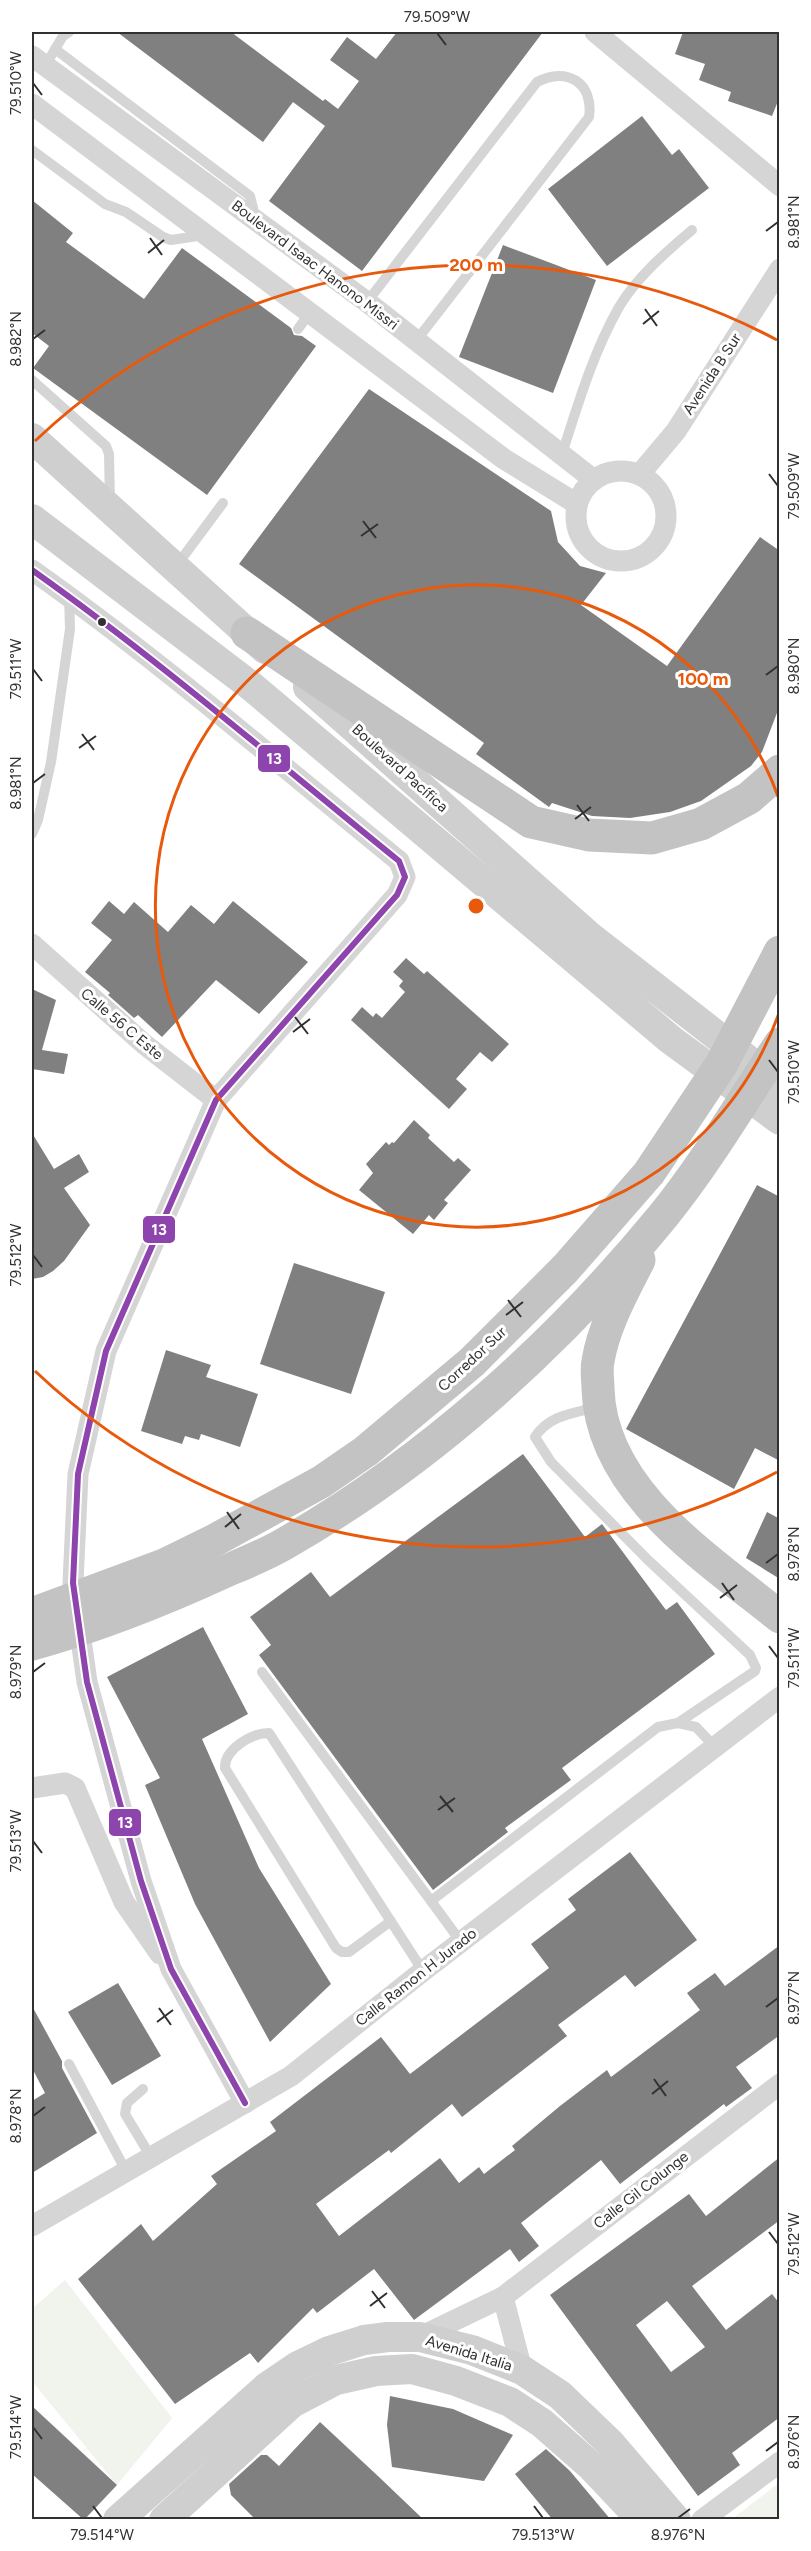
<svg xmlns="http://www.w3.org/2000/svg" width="811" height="2551" viewBox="0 0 811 2551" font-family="Figtree,sans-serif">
  <rect width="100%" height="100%" fill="#fff"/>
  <!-- green -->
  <g fill="#f1f3ed">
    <polygon points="65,2280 172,2418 117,2485 32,2381 32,2309"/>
    <polygon points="779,2483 779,2519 732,2519"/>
  </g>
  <!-- building -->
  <g fill="#808080" fill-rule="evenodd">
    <polygon points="117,32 231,32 323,101 325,99 338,109 359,81 330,60 347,37 376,59 397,32 543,32 362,271 269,201 325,126 293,102 263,142"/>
    <polygon points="683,32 780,32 780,96 772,116 728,101 731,92 699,80 705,64 675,54"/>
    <polygon points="642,116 672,155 679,149 709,188 607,266 548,189"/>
    <polygon points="32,200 73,233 66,242 144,299 182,248 291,328 294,335 302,336 316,346 207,495 33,368 49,346 32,333"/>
    <polygon points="503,245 596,280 553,393 459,357"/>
    <polygon points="369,389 551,511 558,542 580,566 606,573 581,605 667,666 760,537 780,551 780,705 762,752 751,766 701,801 670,812 630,818 592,816 552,803 549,807 476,754 484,743 239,564"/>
    <polygon points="109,901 124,914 134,902 168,932 191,905 214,924 233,901 308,962 259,1014 216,980 162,1037 138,1015 134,1018 108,995 110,993 85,972 112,940 91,923"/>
    <polygon points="406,958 424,974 427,971 509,1044 492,1062 480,1052 456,1079 467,1089 449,1109 351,1020 362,1007 373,1017 376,1013 382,1018 405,992 399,986 403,981 393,972"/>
    <polygon points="32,989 56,1000 42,1050 68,1054 64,1074 32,1069"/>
    <polygon points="414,1120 430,1135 428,1138 454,1162 458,1158 471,1170 444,1200 448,1203 434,1220 429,1215 413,1234 359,1190 373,1173 366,1164 386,1142 389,1145 392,1142 394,1143"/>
    <polygon points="32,1133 54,1169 79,1154 89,1172 64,1188 90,1225 64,1261 53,1271 43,1277 32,1279"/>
    <polygon points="757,1185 780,1197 780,1461 755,1448 734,1489 626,1429"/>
    <polygon points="294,1263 385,1292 351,1394 260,1364"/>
    <polygon points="166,1350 211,1365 206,1377 258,1394 240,1447 201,1434 199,1440 185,1436 182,1444 141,1431"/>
    <polygon points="523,1454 585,1537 602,1524 666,1610 677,1602 715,1654 562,1768 571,1780 505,1828 508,1832 433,1890 259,1655 271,1645 250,1617 311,1572 330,1597"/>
    <polygon points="767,1512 780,1519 780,1579 746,1558"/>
    <polygon points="203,1627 248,1714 202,1739 259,1868 331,1984 270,2042 195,1904 145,1785 160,1778 107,1677"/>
    <polygon points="630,1852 697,1940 635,1987 625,1975 558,2025 567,2036 462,2117 452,2104 391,2153 389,2150 316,2204 339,2236 440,2158 459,2183 479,2167 484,2174 515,2150 512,2146 560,2106 607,2070 611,2077 700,2010 687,1993 715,1973 725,1986 780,1945 780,2035 736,2067 752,2088 726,2107 724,2104 620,2184 601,2160 521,2223 539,2246 519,2262 510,2249 414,2320 374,2269 317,2313 313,2308 258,2363 250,2353 175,2404 78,2279 141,2224 153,2241 217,2184 211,2176 276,2131 270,2122 381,2037 410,2074 549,1968 531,1944 576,1910 568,1899"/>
    <polygon points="118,1983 161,2056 112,2085 68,2012"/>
    <polygon points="32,2006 62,2061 62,2068 97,2133 32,2173 32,2101 45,2093 32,2068"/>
    <path d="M780 2157V2220L692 2286 726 2330 772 2294 780 2304V2417L732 2453 740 2465 698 2496 550 2295 689 2194 706 2216ZM667 2301 705 2347 671 2372 636 2325Z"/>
    <polygon points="390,2396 453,2409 513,2435 484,2481 392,2467 387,2425"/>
    <polygon points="32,2406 117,2485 84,2520 32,2474"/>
    <polygon points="320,2422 379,2477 424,2520 256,2520 231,2495 229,2484 261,2455 267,2455 279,2466"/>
    <polygon points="546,2449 570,2471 611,2520 553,2520 515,2474"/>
  </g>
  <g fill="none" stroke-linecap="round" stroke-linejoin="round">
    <!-- lane -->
    <g stroke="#d5d5d5" stroke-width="10">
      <polyline points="55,49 250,196 253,208 248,215"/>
      <polyline points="45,66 63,36 69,32"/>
      <polyline points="32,150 105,204 126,212 163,237 171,240 204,235"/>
      <path d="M367 302 537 82C567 66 594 83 589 117L416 341"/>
      <polyline points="298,329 309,314"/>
      <polyline points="32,380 106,446 109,454 110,503"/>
      <path d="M562 454C578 404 593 353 619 307 637 277 666 252 692 230"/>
      <polyline points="177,565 223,503"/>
      <polyline points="32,834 38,820 51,762 70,629 69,596"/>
      <polyline points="262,1672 431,1901"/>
      <polyline points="678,1723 696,1727 715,1747"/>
      <path d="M391 1921 349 1952H342L336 1948 225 1768C224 1750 251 1733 269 1733L423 1971"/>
      <path d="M461 1942 431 1901 658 1727 678 1723 755 1671 756 1668 750 1655 648 1560 551 1462 535 1437C549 1415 574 1413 597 1407"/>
      <polyline points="69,2064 126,2171"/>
      <polyline points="143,2089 127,2103 125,2114 151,2157"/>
    </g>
    <!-- street -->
    <g stroke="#d5d5d5" stroke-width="21">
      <polyline points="595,32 780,186"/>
      <polyline points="32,56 367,302 594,480"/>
      <polyline points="32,104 504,459 577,504"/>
      <circle cx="621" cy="516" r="45"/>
      <polyline points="639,475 676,431 780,269"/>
      <path d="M32 570C159 660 278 763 399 861L405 877 397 895 216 1100 106 1351 78 1474 73 1583 87 1682 141 1881 171 1969 245 2103"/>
      <polyline points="32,944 144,1044 216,1100"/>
      <polyline points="32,1788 65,1783 75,1788 124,1902 160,1954"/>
      <polyline points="32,2226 291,2076 423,1971 780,1697"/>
      <polyline points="503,2297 522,2370"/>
      <polyline points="420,2337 503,2297 780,2084"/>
      <polyline points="702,2520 780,2462"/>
    </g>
    <!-- secondary -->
    <g stroke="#cfcfcf" stroke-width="30">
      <polyline points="32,438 265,649"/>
      <polyline points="32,519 251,686 671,1040 780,1120"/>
      <polyline points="308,687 589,936 780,1085"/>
      <polyline points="118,2520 267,2387 298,2366 329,2351 364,2340 388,2337 420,2337 472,2350 522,2370 560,2395 610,2443 676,2520"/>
      <polyline points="164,2520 292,2403 336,2380 376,2371 412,2369 456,2381 510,2402 542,2423 591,2466 642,2520"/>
    </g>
    <!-- highway -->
    <g stroke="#c3c3c3" stroke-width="33">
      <polyline points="247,633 531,822 589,835 652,838 701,824 749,798 780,771"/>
      <path d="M639 1260C623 1292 604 1325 598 1361 596 1370 598 1380 598 1389 601 1491 708 1559 780 1617"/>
      <polyline points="32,1614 164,1565 215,1540 321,1482 366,1451 472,1362 565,1269 649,1173 721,1065 780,952"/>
      <path d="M32 1644C98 1626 163 1600 226 1571 245 1563 265 1555 284 1544 429 1461 557 1345 663 1216 706 1163 742 1102 780 1044"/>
    </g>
    <!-- bus-1 casing -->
    <g stroke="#fff" stroke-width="10">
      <path id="bus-1" d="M32 570C159 660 278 763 399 861L405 877 397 895 216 1100 106 1351 78 1474 73 1583 87 1682 141 1881 171 1969 245 2103"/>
    </g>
    <!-- bus-1 -->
    <use href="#bus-1" stroke="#8e44ad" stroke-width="6"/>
  </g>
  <!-- ticks -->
  <path fill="none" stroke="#313131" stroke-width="2" d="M437 33 446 45M33 83 42 95M766 231 778 222M150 238 162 255M148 253 164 240M645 309 657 326M643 324 659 311M33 339 45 330M769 474 778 486M363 521 376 538M361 536 378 524M33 669 42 681M766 675 778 666M82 734 94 750M79 748 96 736M33 783 45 774M577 805 589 821M575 819 591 807M295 1017 308 1034M293 1032 310 1019M769 1060 778 1072M33 1255 42 1267M508 1300 521 1317M506 1315 523 1302M227 1512 239 1529M225 1527 241 1514M766 1563 778 1554M722 1583 734 1600M720 1598 737 1585M769 1646 778 1658M33 1672 45 1663M440 1796 453 1812M438 1810 455 1798M33 1841 42 1853M766 2007 778 1998M159 2008 171 2025M157 2022 173 2010M654 2079 666 2096M652 2094 668 2081M33 2116 45 2107M769 2232 778 2244M372 2291 385 2308M370 2306 387 2293M33 2427 42 2439M766 2451 778 2442M93 2506 102 2518M534 2506 543 2518M678 2518 690 2509"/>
  <!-- distance rings -->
  <g fill="none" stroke="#e8590c" stroke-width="3">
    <path d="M779 1013A321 321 0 1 1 779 799"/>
    <path d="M777 1472A641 641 0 0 1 35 1371M35 441A641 641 0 0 1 777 340"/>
  </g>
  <!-- markers -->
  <circle fill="#313131" stroke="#fff" stroke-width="2" cx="102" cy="622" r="5"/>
  <g text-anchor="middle" stroke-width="6" stroke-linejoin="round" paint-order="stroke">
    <!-- street labels -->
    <g font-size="15" fill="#313131" stroke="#fff">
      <text transform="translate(315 265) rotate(37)" y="5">Boulevard Isaac Hanono Missri</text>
      <text transform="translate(712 374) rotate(-57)" y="5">Avenida B Sur</text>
      <text transform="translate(400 768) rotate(42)" y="5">Boulevard Pacífica</text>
      <text transform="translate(122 1024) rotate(40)" y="5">Calle 56 C Este</text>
      <text transform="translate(472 1359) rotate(-43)" y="5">Corredor Sur</text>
      <text transform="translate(416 1977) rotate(-38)" y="5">Calle Ramon H Jurado</text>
      <text transform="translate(641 2190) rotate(-38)" y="5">Calle Gil Colunge</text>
      <text transform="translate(469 2353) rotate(17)" y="5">Avenida Italia</text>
    </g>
  </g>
  <circle cx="476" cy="906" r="9" fill="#e8590c" stroke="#fff" stroke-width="3"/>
  <g font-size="18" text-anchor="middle" font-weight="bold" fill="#e8590c" stroke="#fff" stroke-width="6" stroke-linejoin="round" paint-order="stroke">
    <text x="476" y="271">200 m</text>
    <text x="703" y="685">100 m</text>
  </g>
  <g stroke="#fff" stroke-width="2">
    <rect x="257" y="744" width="34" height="29" rx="6" fill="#8e44ad"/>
    <rect x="142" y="1215" width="34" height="29" rx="6" fill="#8e44ad"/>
    <rect x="108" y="1808" width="34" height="29" rx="6" fill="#8e44ad"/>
  </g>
  <g font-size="16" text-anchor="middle" font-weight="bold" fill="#fff">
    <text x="274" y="764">13</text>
    <text x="159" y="1235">13</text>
    <text x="125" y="1828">13</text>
  </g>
  <!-- border -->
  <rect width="811" height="2551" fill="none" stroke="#ffffff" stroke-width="66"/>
  <rect x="33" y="33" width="745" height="2485" fill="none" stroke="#313131" stroke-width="2"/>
  <g font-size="15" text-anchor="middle" fill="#313131">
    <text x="437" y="22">79.509°W</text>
    <text transform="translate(16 83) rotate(-90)" y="5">79.510°W</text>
    <text transform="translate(794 222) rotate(-90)" y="5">8.981°N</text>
    <text transform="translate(16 339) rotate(-90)" y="5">8.982°N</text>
    <text transform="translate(794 486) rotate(-90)" y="5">79.509°W</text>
    <text transform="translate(794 666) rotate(-90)" y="5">8.980°N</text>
    <text transform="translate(16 669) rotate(-90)" y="5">79.511°W</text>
    <text transform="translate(16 783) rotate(-90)" y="5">8.981°N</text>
    <text transform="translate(794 1072) rotate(-90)" y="5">79.510°W</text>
    <text transform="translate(16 1255) rotate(-90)" y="5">79.512°W</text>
    <text transform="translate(794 1554) rotate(-90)" y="5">8.978°N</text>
    <text transform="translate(794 1658) rotate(-90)" y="5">79.511°W</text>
    <text transform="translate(16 1672) rotate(-90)" y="5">8.979°N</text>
    <text transform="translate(16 1841) rotate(-90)" y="5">79.513°W</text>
    <text transform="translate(794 1998) rotate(-90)" y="5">8.977°N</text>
    <text transform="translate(16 2116) rotate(-90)" y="5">8.978°N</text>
    <text transform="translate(794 2244) rotate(-90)" y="5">79.512°W</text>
    <text transform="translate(16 2427) rotate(-90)" y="5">79.514°W</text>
    <text transform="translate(794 2442) rotate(-90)" y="5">8.976°N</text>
    <text x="102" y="2540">79.514°W</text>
    <text x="543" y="2540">79.513°W</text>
    <text x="678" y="2540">8.976°N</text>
  </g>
</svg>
